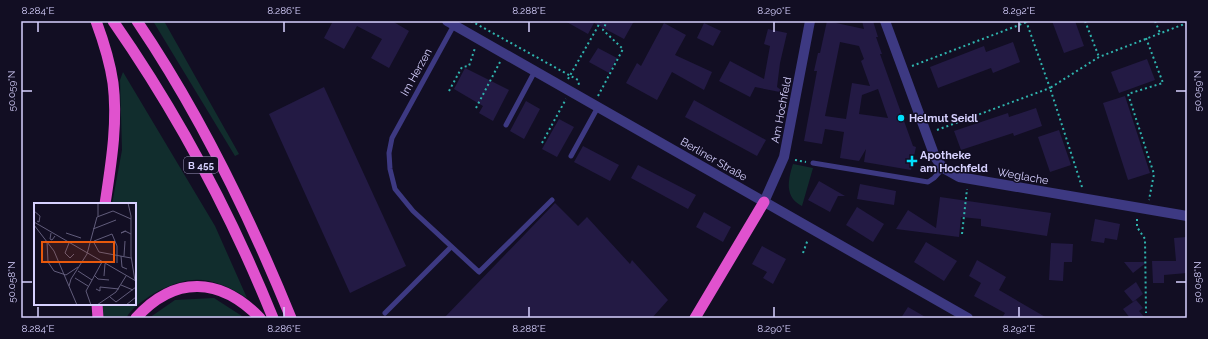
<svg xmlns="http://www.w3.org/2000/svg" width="1208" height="339" viewBox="0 0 1208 339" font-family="Raleway,sans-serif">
  <rect width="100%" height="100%" fill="#120e23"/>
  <!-- green -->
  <g fill="#112d2d">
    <polygon points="153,21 164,21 239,154 235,156"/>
    <path d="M123 72 215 226 247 298C212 276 190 273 153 294 141 302 134 306 126 318H101V304H135V204H112L122 150 120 80Z"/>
    <path d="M793 164 813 168 802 206C784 197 788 180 793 164Z"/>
    <polygon points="214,298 245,318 149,318 175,300"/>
  </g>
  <!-- building -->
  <g fill="#231a44" fill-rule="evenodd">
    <polygon points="333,21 392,21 409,31 389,68 371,58 382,39 357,26 344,49 324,38"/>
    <polygon points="565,21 634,21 624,39 594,23 588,34"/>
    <path d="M827 21 864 29 862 21H873L878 37H876L882 54H880L913 146 916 147 911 170 864 162 866 149 859 161 840 158 844 132 825 129 822 144 804 141 817 71H814L818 53H820ZM840 42 859 46 864 59 861 61 870 86 852 83 846 119 825 116ZM878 89 888 118 859 114 862 95Z"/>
    <polygon points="1052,21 1075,21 1084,46 1064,53"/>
    <polygon points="664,23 686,35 675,55 712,72 704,90 672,72 657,100 626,83 637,63 641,66"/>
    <polygon points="704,23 721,31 713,46 697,38"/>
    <polygon points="768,29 787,33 780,63 777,87 785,93 755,87 750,97 719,81 730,61 764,79 770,46 764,44"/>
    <polygon points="1013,42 1020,62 993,73 991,68 938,88 930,67 984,46 986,52"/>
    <polygon points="598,48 617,58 609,73 589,62"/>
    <polygon points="1147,59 1155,80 1119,93 1111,72"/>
    <polygon points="465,68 509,90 493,121 479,113 483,106 454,89"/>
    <polygon points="324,87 406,266 350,293 269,114"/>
    <polygon points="1125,96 1150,173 1128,180 1103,103"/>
    <polygon points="694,100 766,140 757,156 685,117"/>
    <polygon points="526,101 540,109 524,139 510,131"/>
    <polygon points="1036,108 1042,126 1014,136 1013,133 961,150 954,131 1008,113 1009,117"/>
    <polygon points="559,119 574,127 557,157 542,149"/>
    <polygon points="1059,130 1071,165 1050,172 1038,137"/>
    <polygon points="583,146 619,165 610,181 574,162"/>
    <polygon points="638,165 696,195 688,209 631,178"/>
    <polygon points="819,181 845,196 838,196 830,212 808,200"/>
    <polygon points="860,184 896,191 894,205 857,199"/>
    <polygon points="940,197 1051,213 1047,236 981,226 981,219 961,217 959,237 896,229 908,210 936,228"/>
    <polygon points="555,203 578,226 587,217 630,264 632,260 668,300 652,318 444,318"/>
    <polygon points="857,207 884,224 873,242 846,225"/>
    <polygon points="704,212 731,227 723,242 696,227"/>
    <polygon points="1095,219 1120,224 1117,240 1105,238 1104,243 1091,241"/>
    <polygon points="1187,237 1187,273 1164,275 1164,283 1153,283 1152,261 1176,261 1174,238"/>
    <polygon points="926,242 957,261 944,281 914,262"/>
    <polygon points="1051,243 1073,244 1072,262 1064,262 1063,281 1049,280"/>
    <polygon points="762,246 786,259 773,284 763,278 767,272 752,264"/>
    <polygon points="977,260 1006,277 999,290 1047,318 1002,318 1005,313 974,296 981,283 969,276"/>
    <polygon points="1124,262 1147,262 1133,273"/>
    <polygon points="1136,282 1143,294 1133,302 1124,291"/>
    <polygon points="1136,300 1143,308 1139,311 1145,318 1130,318 1123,309"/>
    <polygon points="908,307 927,318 901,318"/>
  </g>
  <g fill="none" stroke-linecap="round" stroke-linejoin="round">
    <!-- path -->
    <g stroke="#2fb4ae" stroke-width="2" stroke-dasharray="2 3" stroke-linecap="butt">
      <polyline points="471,21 578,80 579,85"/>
      <polyline points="1085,21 1099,57"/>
      <polyline points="1155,21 1160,33"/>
      <polyline points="1146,38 1163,83 1128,94 1154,174 1149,200"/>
      <polyline points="912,66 1027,22"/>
      <polyline points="568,79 601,21"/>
      <polyline points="449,91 462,67 469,66 475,48"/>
      <polyline points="598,96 623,49 603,30 607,21"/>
      <polyline points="476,108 500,62"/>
      <polyline points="937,130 1050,88 1026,21"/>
      <polyline points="542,143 566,99"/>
      <polyline points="795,160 806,162"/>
      <polyline points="1082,187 1050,88 1099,57 1187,23"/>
      <polyline points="1137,219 1137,227 1145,239 1146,313"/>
      <polyline points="962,234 967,189"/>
      <polyline points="803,253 808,239"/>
    </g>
    <!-- service -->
    <g stroke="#3d3982" stroke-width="5">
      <polyline points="454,25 392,138 389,153 390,169 395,189 413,211 479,272 552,200"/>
      <polyline points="506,125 535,71"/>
      <polyline points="571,156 598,107"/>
      <polyline points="813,163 928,182 934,178 943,168"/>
      <polyline points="385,313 451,247"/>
    </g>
    <!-- minor -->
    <g stroke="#3d3982" stroke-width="10">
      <polyline points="885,21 935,157 943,168 959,177 1187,216"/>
      <polyline points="764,202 784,157 810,21"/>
    </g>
    <!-- tertiary -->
    <polyline stroke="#3d3982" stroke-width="10" points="447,21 968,318"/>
    <!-- trunk -->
    <g stroke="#e052ce" stroke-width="11">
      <path d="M96 21C103 40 110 62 113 83 118 123 111 164 105 204"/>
      <path d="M113 21C177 113 231 214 273 318"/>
      <path d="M137 21C200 114 249 215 291 318"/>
      <polyline points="97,304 98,318"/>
      <path d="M136 318C175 275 220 277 260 318"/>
      <polyline points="695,318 764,202"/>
    </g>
  </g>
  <!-- ticks -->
  <path fill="none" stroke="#d7d1ff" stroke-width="1.5" d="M38 22V32M284 22V32M529 22V32M774 22V32M1019 22V32M22 91H32M1176 91H1186M22 282H32M1176 282H1186M38 307V317M284 307V317M529 307V317M774 307V317M1019 307V317"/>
  <!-- markers -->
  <g fill="#01defa" stroke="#120e23" stroke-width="1.5">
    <circle cx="901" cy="118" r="4"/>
    <path d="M910 155h4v4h4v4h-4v4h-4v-4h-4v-4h4z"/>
  </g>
  <g text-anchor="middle" stroke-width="3" stroke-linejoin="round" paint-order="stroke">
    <!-- shield labels -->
    <rect fill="#120e23" stroke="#9c96bd" stroke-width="1" x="184" y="157" width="34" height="16" rx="3"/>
    <g font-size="10" font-weight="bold" fill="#d7d1ff">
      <text x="201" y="169">B 455</text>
    </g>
    <!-- street labels -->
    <g font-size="11" fill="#d7d1ff" stroke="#120e23">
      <text transform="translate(416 72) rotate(-61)" y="4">Im Herzen</text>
      <text transform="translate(781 110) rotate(-79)" y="4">Am Hochfeld</text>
      <text transform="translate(714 159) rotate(30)" y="4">Berliner Straße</text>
      <text transform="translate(1023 176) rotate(10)" y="4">Weglache</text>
    </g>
    <!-- poi labels -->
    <g font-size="11" font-weight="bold" fill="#d7d1ff" stroke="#120e23" text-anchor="start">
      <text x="909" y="122">Helmut Seidl</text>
      <text x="920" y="159">Apotheke<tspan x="920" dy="13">am Hochfeld</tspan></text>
    </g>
  </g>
  <!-- overview -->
  <g transform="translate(34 203)">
    <rect width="102" height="102" fill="#120e23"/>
    <path fill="none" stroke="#0c2045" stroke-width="2" d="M102 43V57"/>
    <path fill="none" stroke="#615c7b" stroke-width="1" d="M94 0 97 13V53L101 78M0 8 6 13 5 19 3 18M64 13V0M0 19 102 78M0 22 20 48 43 102M59 26 82 17M92 28 87 30 91 28 97 31M17 30 16 36 18 37 21 33M32 30 47 35M13 38 14 59 20 68 32 72 44 64M59 38 65 49 97 55M60 38 78 31 83 43V60M35 40 31 50 36 55 40 51M53 51 63 14 79 8 97 16M87 53 88 64 93 66M90 53 91 38M44 68 58 77M60 72 64 76 75 77M70 73 71 61M41 75 54 83M87 82 99 87M35 83 37 76 53 51M62 86 66 88V84L85 86M76 94 82 99 102 84M57 102 52 88 68 59M63 102 82 89 92 73M92 102 102 94"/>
    <path fill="#e8590c" fill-opacity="0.15" stroke="#e8590c" stroke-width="2" d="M8 39H80V59H8Z"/>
    <rect width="102" height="102" fill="none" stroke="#d7d1ff" stroke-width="2"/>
  </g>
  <!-- border -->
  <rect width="1208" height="339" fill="none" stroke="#120e23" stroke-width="44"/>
  <rect x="22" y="22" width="1164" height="295" fill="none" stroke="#d7d1ff" stroke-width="1.5"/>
  <g font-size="10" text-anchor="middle" fill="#d7d1ff">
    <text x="38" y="14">8.284°E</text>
    <text x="284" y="14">8.286°E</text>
    <text x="529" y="14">8.288°E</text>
    <text x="774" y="14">8.290°E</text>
    <text x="1019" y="14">8.292°E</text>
    <text transform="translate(11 91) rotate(-90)" y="4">50.059°N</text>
    <text transform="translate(1197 91) rotate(-90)" y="4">50.059°N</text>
    <text transform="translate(11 282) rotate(-90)" y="4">50.058°N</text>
    <text transform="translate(1197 282) rotate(-90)" y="4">50.058°N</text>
    <text x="38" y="332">8.284°E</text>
    <text x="284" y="332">8.286°E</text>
    <text x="529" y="332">8.288°E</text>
    <text x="774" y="332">8.290°E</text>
    <text x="1019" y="332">8.292°E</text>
  </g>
</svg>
